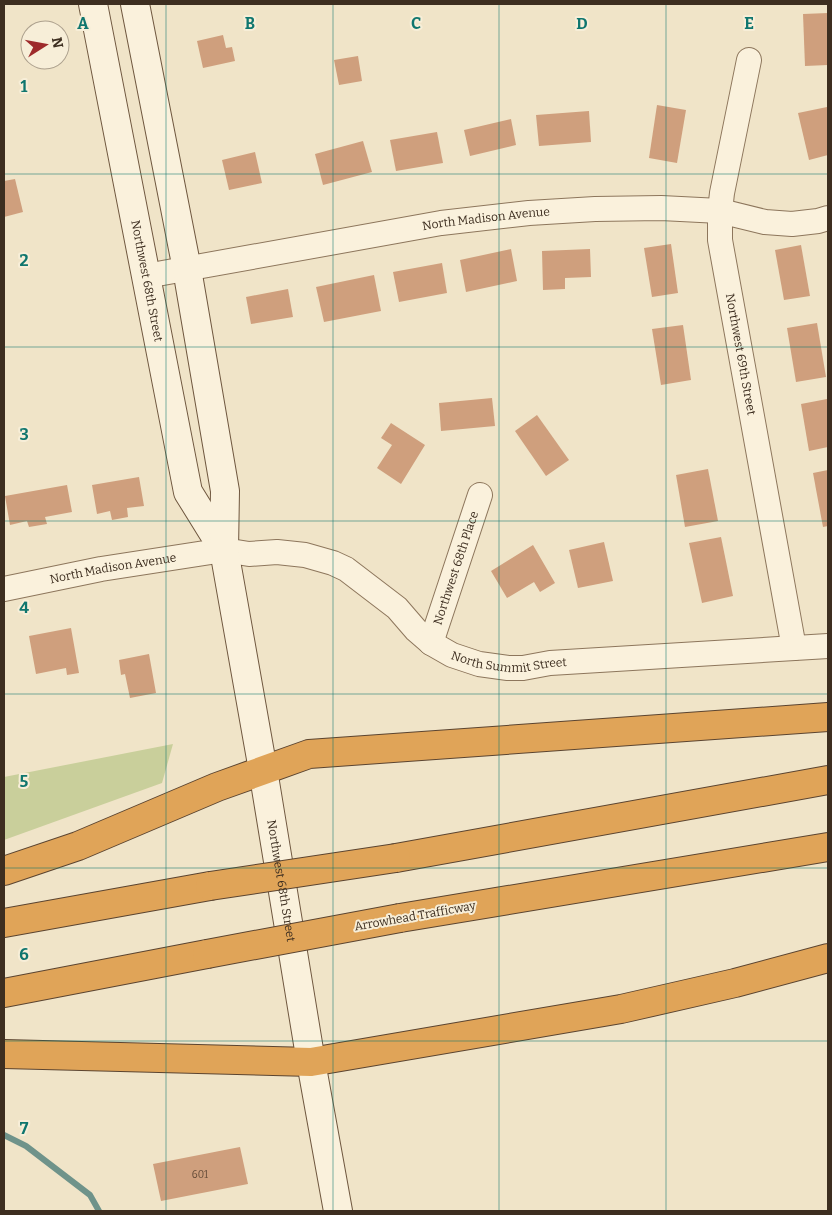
<svg xmlns="http://www.w3.org/2000/svg" width="832" height="1215" viewBox="0 0 832 1215" font-family="Bitter,serif">
  <rect width="100%" height="100%" fill="#f0e4c8"/>
  <!-- green -->
  <polygon fill="#c9cf9b" points="173,744 162,783 4,840 4,777"/>
  <g fill="none" stroke-linecap="round" stroke-linejoin="round">
    <!-- stream -->
    <polyline stroke="#6f938a" stroke-width="6" points="4,1135 26,1146 90,1195 99,1211"/>
  </g>
  <!-- building -->
  <g fill="#cf9f7d">
    <polygon points="828,13 828,65 805,66 803,14"/>
    <polygon points="223,35 226,48 232,47 235,61 203,68 197,41"/>
    <polygon points="358,56 362,81 339,85 334,60"/>
    <polygon points="657,105 686,110 677,163 649,158"/>
    <polygon points="827,107 828,113 828,155 809,160 798,113"/>
    <polygon points="589,111 591,142 539,146 536,115"/>
    <polygon points="511,119 516,145 470,156 464,130"/>
    <polygon points="437,132 443,163 396,171 390,140"/>
    <polygon points="363,141 372,172 323,185 315,154"/>
    <polygon points="255,152 262,183 229,190 222,160"/>
    <polygon points="15,179 23,212 4,217 4,181"/>
    <polygon points="671,244 678,293 652,297 644,248"/>
    <polygon points="801,245 810,296 784,300 775,250"/>
    <polygon points="511,249 517,281 466,292 460,260"/>
    <polygon points="590,249 591,277 565,278 565,289 543,290 542,251"/>
    <polygon points="442,263 447,293 399,302 393,272"/>
    <polygon points="374,275 381,311 324,322 316,287"/>
    <polygon points="288,289 293,317 251,324 246,297"/>
    <polygon points="817,323 826,377 796,382 787,328"/>
    <polygon points="683,325 691,380 661,385 652,329"/>
    <polygon points="492,398 495,426 441,431 439,403"/>
    <polygon points="827,399 828,447 809,451 801,404"/>
    <polygon points="537,415 569,460 546,476 515,431"/>
    <polygon points="391,423 425,445 401,484 377,468 392,445 381,438"/>
    <polygon points="708,469 718,521 685,527 676,475"/>
    <polygon points="828,470 828,526 823,527 813,473"/>
    <polygon points="139,477 144,506 127,508 128,517 112,520 110,511 97,514 92,485"/>
    <polygon points="67,485 72,512 45,517 47,524 29,527 27,521 10,525 5,496"/>
    <polygon points="721,537 733,596 702,603 689,543"/>
    <polygon points="604,542 613,581 578,588 569,550"/>
    <polygon points="533,545 555,583 540,592 534,582 507,598 491,571"/>
    <polygon points="71,628 79,673 67,675 66,668 36,674 29,636"/>
    <polygon points="149,654 156,693 130,698 125,674 121,675 119,660"/>
    <polygon points="240,1147 248,1184 161,1201 153,1164"/>
  </g>
  <g fill="none" stroke-linecap="round" stroke-linejoin="round">
    <!-- street casing -->
    <g stroke="#8d765c" stroke-width="26">
      <g id="street">
        <path id="s1" d="M749 60 722 193 720 211V240L794 648"/>
        <path id="s2" d="M146 276 441 223 529 213 595 209 661 208 720 211 765 222 792 224 818 221 828 218"/>
        <path id="s3" d="M4 589 101 569 224 550 249 554 277 552 305 555 333 563 346 569 397 608 416 630 431 643 452 655 479 664 508 668H523L550 663 828 646"/>
        <path id="s4" d="M431 643 480 495"/>
      </g>
    </g>
    <!-- secondary casing -->
    <g stroke="#6f573f" stroke-width="30">
      <g id="secondary">
        <path id="s5" d="M93 4 188 492 224 550"/>
        <path id="s6" d="M135 4 187 269 225 491 224 550 263 770 311 1062 338 1211"/>
      </g>
    </g>
    <!-- highway casing -->
    <g stroke="#5b4430" stroke-width="30">
      <g id="highway">
        <polyline points="396,858 828,780"/>
        <polyline points="4,871 78,846 217,787 309,754 828,717"/>
        <polyline points="400,918 828,847"/>
        <polyline points="4,923 210,886"/>
        <polyline points="4,993 207,954"/>
        <polyline points="4,1054 311,1062 621,1009 735,983 828,958"/>
      </g>
    </g>
    <!-- street -->
    <use href="#street" stroke="#faf1dc" stroke-width="24"/>
    <!-- secondary -->
    <use href="#secondary" stroke="#faf1dc" stroke-width="28"/>
    <!-- highway -->
    <use href="#highway" stroke="#e0a458" stroke-width="28"/>
    <!-- highway-bridge casing -->
    <g stroke="#5b4430" stroke-width="30" stroke-linecap="butt">
      <g id="highway-bridge">
        <polyline points="210,886 396,858"/>
        <polyline points="207,954 400,918"/>
      </g>
    </g>
    <!-- highway-bridge -->
    <use href="#highway-bridge" stroke="#e0a458" stroke-width="28"/>
  </g>
  <!-- grid -->
  <path fill="none" stroke="#0f766e" stroke-width="1" stroke-opacity="0.55" d="M166 4V1211M333 4V1211M499 4V1211M666 4V1211M4 174H828M4 347H828M4 521H828M4 694H828M4 868H828M4 1041H828"/>
  <g text-anchor="middle" stroke-width="4" stroke-linejoin="round" paint-order="stroke">
    <!-- number labels -->
    <g font-size="10" fill="#624a37">
      <text x="200" y="1178">601</text>
    </g>
    <!-- street labels -->
    <g font-size="12" fill="#3d2e20" stroke="#f7eed8">
      <text dy="4" stroke="none"><textPath href="#s2" startOffset="345">North Madison Avenue</textPath></text>
      <text dy="4" stroke="none"><textPath href="#s5" startOffset="282">Northwest 68th Street</textPath></text>
      <text dy="4" stroke="none"><textPath href="#s1" startOffset="299">Northwest 69th Street</textPath></text>
      <text dy="4" stroke="none"><textPath href="#s3" startOffset="111">North Madison Avenue</textPath></text>
      <text dy="4" stroke="none"><textPath href="#s4" startOffset="79">Northwest 68th Place</textPath></text>
      <text dy="4" stroke="none"><textPath href="#s3" startOffset="544">North Summit Street</textPath></text>
      <text dy="4" stroke="none"><textPath href="#s6" startOffset="890">Northwest 68th Street</textPath></text>
      <text transform="translate(415 916) rotate(-10)" y="4">Arrowhead Trafficway</text>
    </g>
  </g>
  <g font-size="16" text-anchor="middle" font-weight="bold" fill="#0f766e" stroke="#f7eed8" stroke-width="4" stroke-linejoin="round" paint-order="stroke">
    <text x="83" y="29">A</text>
    <text x="250" y="29">B</text>
    <text x="416" y="29">C</text>
    <text x="582" y="29">D</text>
    <text x="749" y="29">E</text>
    <text x="24" y="92">1</text>
    <text x="24" y="266">2</text>
    <text x="24" y="440">3</text>
    <text x="24" y="613">4</text>
    <text x="24" y="787">5</text>
    <text x="24" y="960">6</text>
    <text x="24" y="1134">7</text>
  </g>
  <!-- border -->
  <rect width="832" height="1215" fill="none" stroke="#3d2e20" stroke-width="10"/>
  <!-- north arrow -->
  <g transform="translate(45 45) rotate(79)"><circle r="24" fill="#f7eed8" stroke="#ada18e"/>
  <path d="M0-4L9 19L0 12L-9 19Z" fill="#9e2a2b"/>
  <text y="-8" font-size="14" font-weight="bold" text-anchor="middle" fill="#3d2e20">N</text>
  </g>
</svg>
